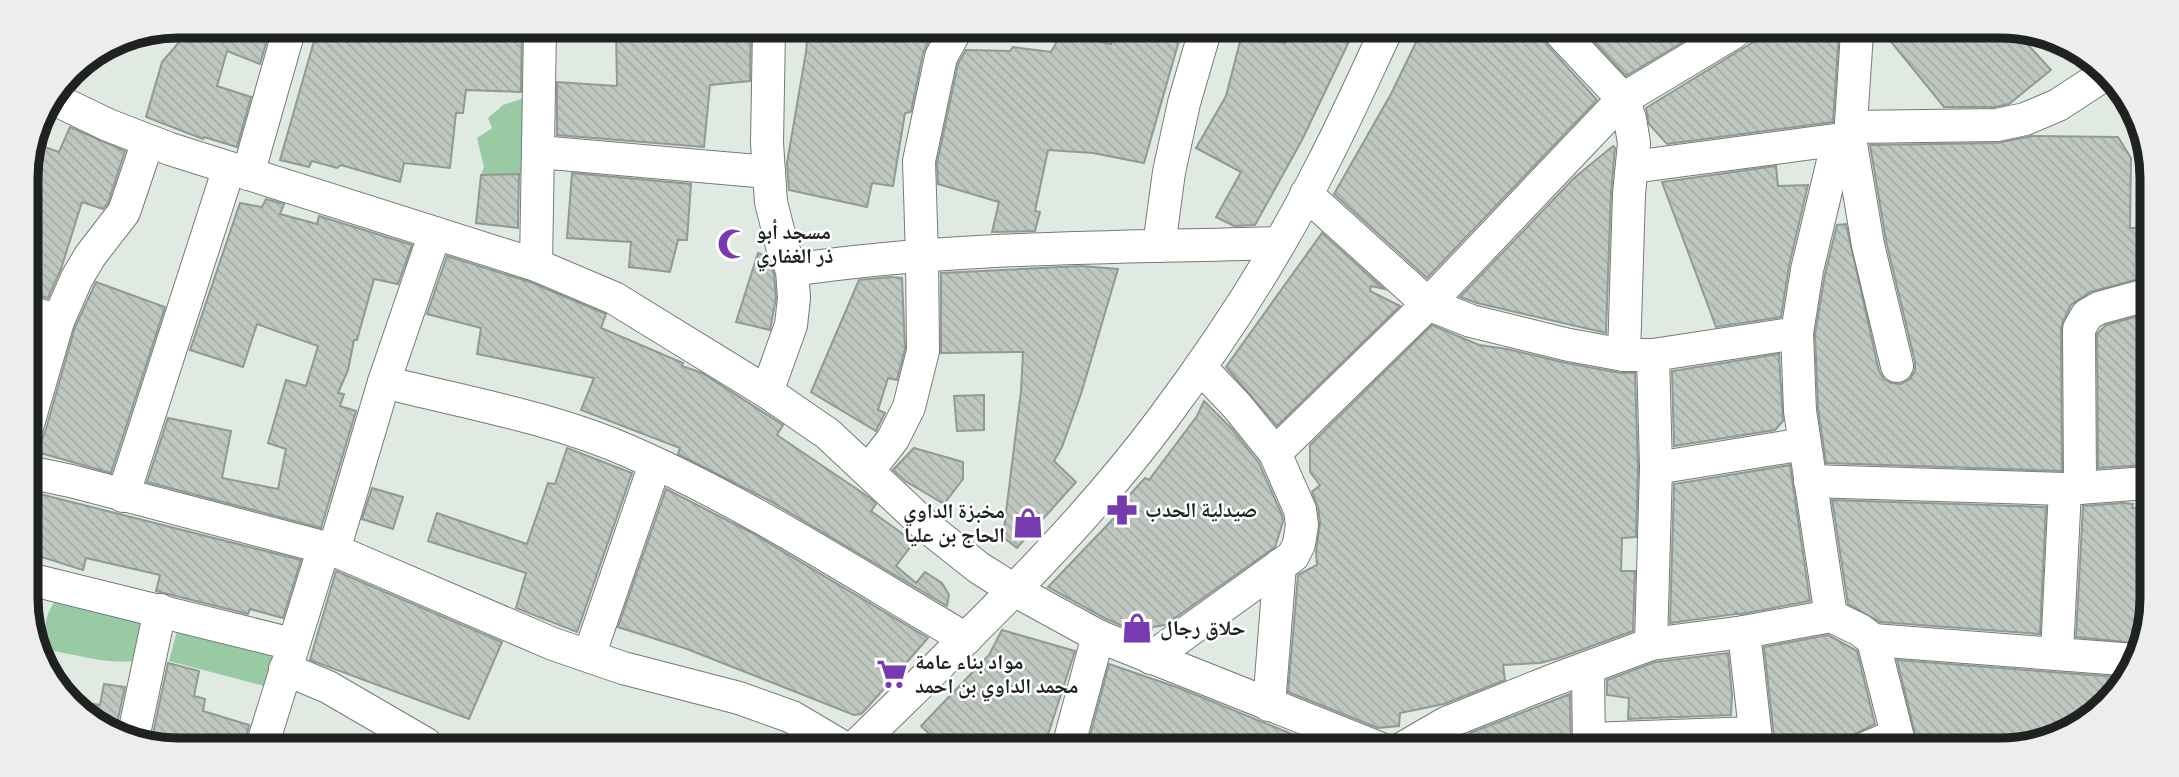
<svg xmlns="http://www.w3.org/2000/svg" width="2179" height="777" viewBox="0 0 2179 777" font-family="'Source Serif 4','Noto Naskh Arabic',serif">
  <defs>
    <pattern id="building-back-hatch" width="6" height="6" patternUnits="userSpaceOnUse" patternTransform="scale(1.75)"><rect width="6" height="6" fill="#bfc8c0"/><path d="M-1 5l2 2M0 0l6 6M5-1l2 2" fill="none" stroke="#a4aca5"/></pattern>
  </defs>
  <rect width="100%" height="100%" fill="#e0e9e2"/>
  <!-- green -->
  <g fill="#98cba4">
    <polygon points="524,98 532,174 481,175 484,167 477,138 492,128 488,118 503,105"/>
    <path d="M61 594 154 620 147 659C112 667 81 655 47 650 41 631 46 609 61 594Z"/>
    <polygon points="179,623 285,651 276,689 169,661"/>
  </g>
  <!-- building -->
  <g fill="url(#building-back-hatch)" stroke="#909992" stroke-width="2">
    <polygon points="193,26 271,27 260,64 227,51 217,86 251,97 237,147 204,137 203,139 146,117 162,62"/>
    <polygon points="318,27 522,28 521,92 466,90 463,113 456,113 450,168 404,163 400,182 341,165 337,168 312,161 309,167 280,160"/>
    <polygon points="616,28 751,29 750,81 710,85 704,147 557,135 557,82 617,86"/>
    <polygon points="808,29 930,29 930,38 923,53 911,112 905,113 893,186 872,183 867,207 789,190 787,163 806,52"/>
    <polygon points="1113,30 1162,30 1162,34 1180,37 1144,163 1093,153 1048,150 1035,211 1040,212 1035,231 992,232 999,202 938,184 937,163 958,64 966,50 1010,51 1013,47 1051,52 1061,34 1111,44"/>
    <polygon points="1292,31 1354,31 1302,140 1255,225 1234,226 1216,217 1241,172 1196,148 1226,96 1242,34 1285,43"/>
    <polygon points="1421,32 1542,32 1547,45 1597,100 1427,278 1334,194 1391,94"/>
    <polygon points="1585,32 1698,33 1626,76"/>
    <polygon points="1768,33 1839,33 1833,122 1667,144 1649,124 1646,108"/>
    <polygon points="1884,33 2018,34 2051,70 2009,104 1995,107 1944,107"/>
    <polygon points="70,127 125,151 108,203 103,209 82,202 61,269 48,298 27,293 27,168 33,143 59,152"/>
    <polygon points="2032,136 2118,137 2131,158 2130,228 2150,228 2150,276 2090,292 2071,305 2063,321 2061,329 2062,471 1826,463 1818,409 1815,334 1825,274 1837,225 1846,224 1879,371 1884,379 1891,383 1901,384 1910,379 1915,371 1915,362 1886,241 1870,145 1997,143"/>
    <polygon points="1613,146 1615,148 1611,193 1606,333 1477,303 1460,297 1574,178"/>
    <polygon points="1776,166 1778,186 1808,185 1789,266 1781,317 1716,327 1662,182"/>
    <polygon points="572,173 691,184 687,240 678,240 670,272 629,267 631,242 567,238"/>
    <polygon points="519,174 518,228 476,223 481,175"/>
    <polygon points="266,199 284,204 280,214 317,224 319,216 412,245 398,284 374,279 357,340 354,340 348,370 338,393 344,394 340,406 356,411 321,528 147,482 168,418 231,431 222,478 278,489 286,449 268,443 286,380 306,386 318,346 257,324 243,367 190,350 240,203 262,207"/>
    <polygon points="1322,233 1384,289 1371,286 1370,291 1400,306 1277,426 1226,367"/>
    <polygon points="758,253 766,256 774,274 776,298 770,330 736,322"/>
    <polygon points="447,256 530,282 606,314 601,328 683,363 682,366 702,373 783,425 777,435 870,498 876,504 871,511 914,542 896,566 916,583 925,572 942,583 949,595 947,606 770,501 678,454 680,448 581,410 594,378 477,354 481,328 427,314"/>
    <polygon points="1081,266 1118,269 1081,394 1062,447 1054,461 1076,482 1017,548 1003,537 1021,391 1023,352 941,353 941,273"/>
    <polygon points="890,277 902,278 905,349 897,380 888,378 878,410 885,413 876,431 811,392 859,280"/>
    <polygon points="96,282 165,307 111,473 37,452 46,429 75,327"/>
    <polygon points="2149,313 2147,465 2098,468 2097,334 2106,325"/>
    <polygon points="1432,325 1479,345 1507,349 1566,363 1621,373 1635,373 1638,468 1636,537 1622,538 1621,571 1635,571 1633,631 1559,658 1540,663 1503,665 1505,680 1444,704 1400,713 1399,726 1378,728 1288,692 1298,575 1317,565 1316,552 1320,523 1318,507 1312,492 1320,485 1310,472 1310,445"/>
    <polygon points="27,330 35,333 28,360"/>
    <polygon points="1779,354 1783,421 1775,430 1674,446 1672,371"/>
    <polygon points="984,395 984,430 957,431 954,396"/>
    <polygon points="1204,401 1232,429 1259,463 1282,515 1283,522 1275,547 1165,625 1153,627 1149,637 1106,619 1048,587 1115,517 1113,513 1145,478 1149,480 1197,416"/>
    <polygon points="567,448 632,473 577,632 516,608 526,573 428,541 437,513 527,544 548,483 555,484"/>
    <polygon points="914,448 963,462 963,479 944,504 905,481 893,470"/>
    <polygon points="1790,465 1810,601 1741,614 1737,614 1736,611 1736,614 1670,623 1674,484"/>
    <polygon points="372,488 403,497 393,529 362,519"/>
    <polygon points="666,489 752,533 928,638 867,708 861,714 854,715 687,649 618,627"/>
    <polygon points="28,491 301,560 283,618 250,609 248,614 156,591 160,575 86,558 83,570 29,553"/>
    <polygon points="1832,500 2046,507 2040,634 1880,622 1848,604"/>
    <polygon points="2123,503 2133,504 2132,508 2147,509 2144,644 2076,637 2083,506"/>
    <polygon points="336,571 502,642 469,719 310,660"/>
    <polygon points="1002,630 1075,651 1044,747 942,746 921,726 989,655"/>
    <polygon points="1828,635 1857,651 1875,724 1824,750 1778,750 1774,737 1764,647"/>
    <polygon points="1728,653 1732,695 1731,715 1628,719 1629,698 1607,695 1607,680 1655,662"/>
    <polygon points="1897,660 2118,677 2118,685 2093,720 2010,750 1919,750"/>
    <polygon points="168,663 199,671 194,696 205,699 203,711 249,725 245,743 151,743"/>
    <polygon points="1109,664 1179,688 1326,748 1087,747"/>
    <polygon points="104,684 125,687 115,733 66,700 100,705"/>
    <polygon points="1570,694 1571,749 1473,748 1470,733"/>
  </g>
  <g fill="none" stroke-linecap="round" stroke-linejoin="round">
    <!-- minor casing -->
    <g stroke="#747c75" stroke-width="34">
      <g id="minor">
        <polyline points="1560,32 1623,99 1630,119 1634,143 1629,194 1624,355"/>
        <polyline points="1857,33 1850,138 1868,245 1897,366"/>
        <polyline points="52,98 108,125 170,149 536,265 614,298 767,392 828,434 926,526 979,568 1014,590 1098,636 1379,748"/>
        <polyline points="1851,127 1997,125 2025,119 2058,105 2107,73"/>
        <polyline points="539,152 769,172"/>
        <polyline points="1632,167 1850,138"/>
        <polyline points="248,174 290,27"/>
        <polyline points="1306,194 1428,304 1471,321 1569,345 1624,355 1653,355 1797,333"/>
        <polyline points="1159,246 1169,172 1184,103 1205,31"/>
        <polyline points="536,265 540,28"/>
        <path d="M792 270C953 246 1116 248 1278 243"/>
        <polyline points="27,311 58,321"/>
        <path d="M384 382C467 403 555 418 633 453 749 504 857 575 966 639"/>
        <polyline points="767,392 791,325 794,298 792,270 782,246 771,202 767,143 769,29"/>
        <polyline points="28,424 58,321 77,278 90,256 124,212 148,141"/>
        <polyline points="1275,453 1428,304 1623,99 1733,33"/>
        <polyline points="1656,468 1804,444"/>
        <polyline points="868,471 893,439 909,407 923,351 922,256 919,161 941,57 956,30"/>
        <polyline points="28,472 71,481 334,550 553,644 623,668 739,698 792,717 841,746"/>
        <polyline points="1810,481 2065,489 2147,483"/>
        <polyline points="2080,488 2079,329 2087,315 2099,308 2150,294"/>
        <polyline points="123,496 229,168"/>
        <polyline points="334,550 384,382 435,233"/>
        <polyline points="29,579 292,644"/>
        <polyline points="1831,616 1800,411 1797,333 1807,270 1838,140"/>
        <polyline points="1744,632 1757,749"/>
        <polyline points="1873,640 2135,660"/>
        <polyline points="1651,644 1656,468 1653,355"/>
        <polyline points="2057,653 2065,489"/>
        <polyline points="589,656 655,464"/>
        <polyline points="1151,658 1293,556 1299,544 1302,525 1300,510 1275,453 1237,406 1200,367"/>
        <polyline points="1588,668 1589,749"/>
        <polyline points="285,669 328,687 426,744"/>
        <polyline points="1269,705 1280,565"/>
        <polyline points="1589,739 1755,733"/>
        <polyline points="132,743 160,610"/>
        <polyline points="263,743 324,547"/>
        <path d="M856 746C963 641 1075 537 1164 417 1223 338 1278 253 1322 165 1345 121 1365 76 1386 31"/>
        <polyline points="1068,747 1098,636"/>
        <polyline points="1403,748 1446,723 1551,681 1651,644 1744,632 1831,616 1860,630 1873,640 1901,750"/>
        <polyline points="1861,750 1897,735"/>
      </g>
    </g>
    <!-- minor -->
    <use href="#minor" stroke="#fff" stroke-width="32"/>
  </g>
  <!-- icons -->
  <defs>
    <g id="mosque-bare" transform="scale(2.415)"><path d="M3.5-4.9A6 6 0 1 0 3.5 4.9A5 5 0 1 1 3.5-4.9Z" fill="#773ab0" stroke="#fff" stroke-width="2.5" paint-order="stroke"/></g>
    <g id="pharmacy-bare" transform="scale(2.415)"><path d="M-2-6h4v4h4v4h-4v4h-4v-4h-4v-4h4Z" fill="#773ab0" stroke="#fff" stroke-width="2.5" paint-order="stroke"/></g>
    <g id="shop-bare" transform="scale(2.415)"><path d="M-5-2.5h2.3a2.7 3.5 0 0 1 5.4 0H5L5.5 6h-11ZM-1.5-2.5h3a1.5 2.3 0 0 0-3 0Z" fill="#773ab0" stroke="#fff" stroke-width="2.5" paint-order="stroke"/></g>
    <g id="supermarket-bare" transform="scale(2.415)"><path d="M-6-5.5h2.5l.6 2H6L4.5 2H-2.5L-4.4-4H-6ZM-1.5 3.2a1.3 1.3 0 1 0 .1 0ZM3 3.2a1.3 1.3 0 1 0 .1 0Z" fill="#773ab0" stroke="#fff" stroke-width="2.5" paint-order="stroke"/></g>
  </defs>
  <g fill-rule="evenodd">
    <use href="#mosque-bare" x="733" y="244"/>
    <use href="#pharmacy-bare" x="1122" y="510"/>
    <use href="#shop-bare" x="1028" y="523"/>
    <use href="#shop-bare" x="1137" y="628"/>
    <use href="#supermarket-bare" x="892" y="674"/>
  </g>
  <g text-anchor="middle" stroke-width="5" stroke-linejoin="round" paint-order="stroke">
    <!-- poi labels -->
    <g font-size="21" font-weight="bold" fill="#1f2220" stroke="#fff" text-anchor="start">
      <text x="756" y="239">مسجد أبو<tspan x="756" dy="24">ذر الغفاري</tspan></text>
      <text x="1145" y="517">صيدلية الحدب</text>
      <text x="1005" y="518" text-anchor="end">مخبزة الداوي<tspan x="1005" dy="24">الحاج بن عليا</tspan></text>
      <text x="1160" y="635">حلاق رجال</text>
      <text x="915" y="669">مواد بناء عامة<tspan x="915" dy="24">محمد الداوي بن احمد</tspan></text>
    </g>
  </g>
  <!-- crop -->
  <path d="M0 0H2179V777H0ZM178 38H2000A140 140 0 0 1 2140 178V598A140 140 0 0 1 2000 738H178A140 140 0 0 1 38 598V178A140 140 0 0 1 178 38Z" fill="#ededed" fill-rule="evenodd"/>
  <path fill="none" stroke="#1f2220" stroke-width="9" d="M178 38H2000A140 140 0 0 1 2140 178V598A140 140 0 0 1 2000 738H178A140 140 0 0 1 38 598V178A140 140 0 0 1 178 38Z"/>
</svg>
